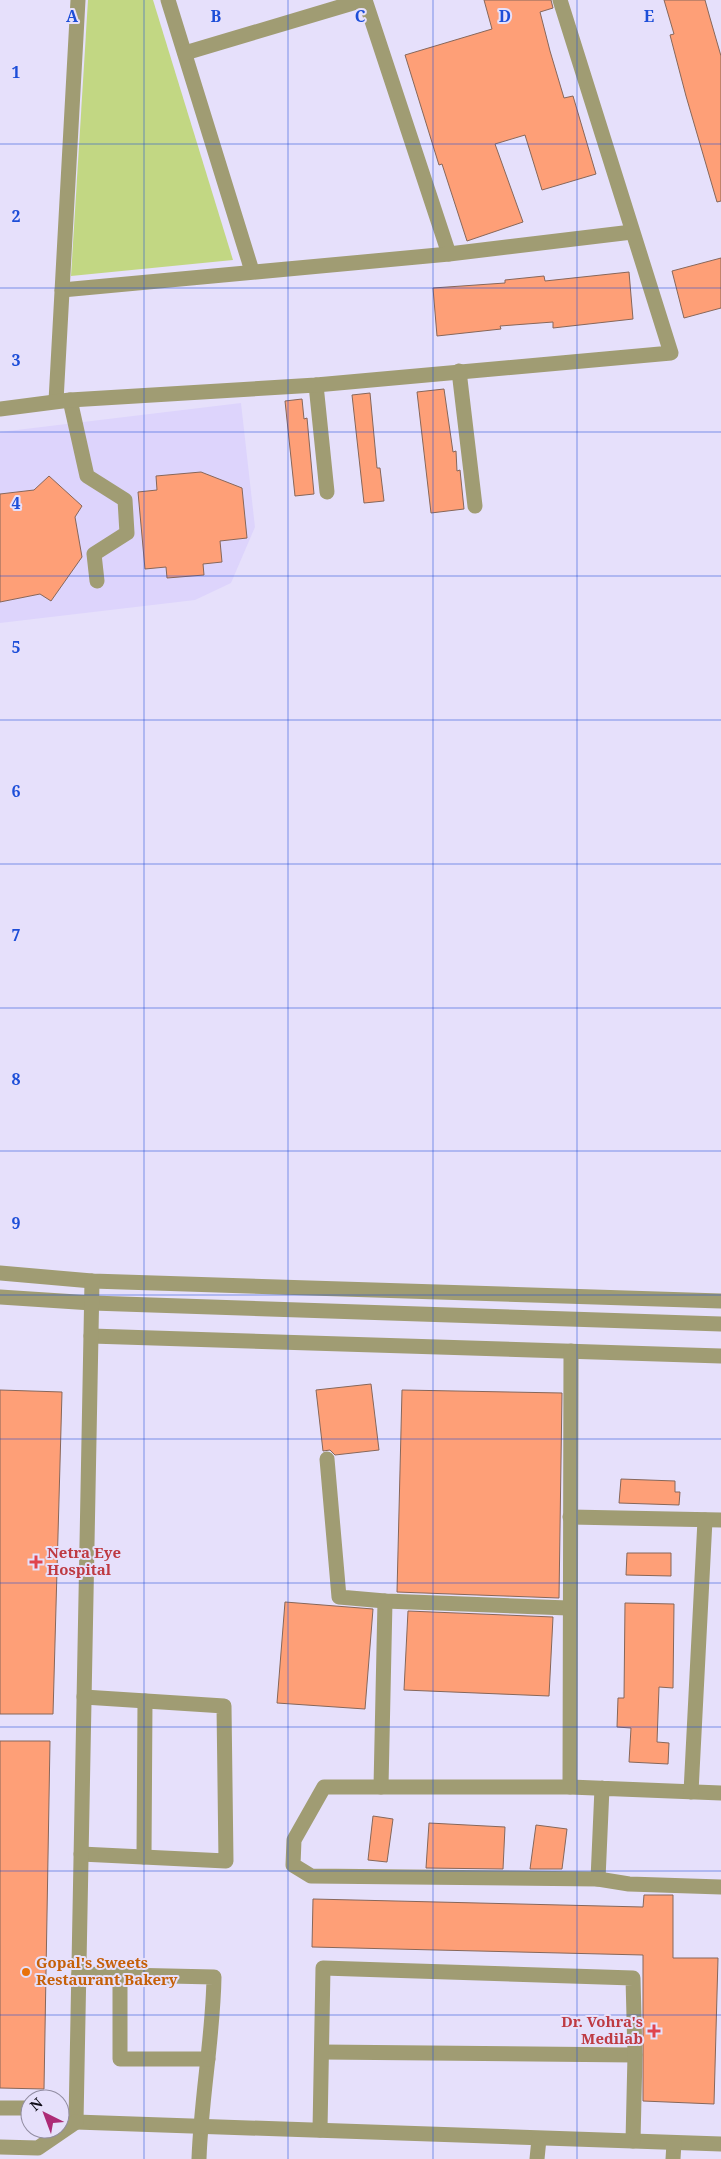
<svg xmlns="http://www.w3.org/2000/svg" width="721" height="2159" viewBox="0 0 721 2159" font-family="'Noto Serif',serif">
  <rect width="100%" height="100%" fill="#e6e0fb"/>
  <!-- built -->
  <polygon fill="#ddd4fc" points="241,403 255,527 231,583 195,600 0,623 0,432"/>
  <!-- green -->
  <polygon fill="#c2d783" points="88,0 153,0 233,260 71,276"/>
  <!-- building -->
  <g fill="#fe9f77" stroke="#87675a">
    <polygon points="484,0 551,0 553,8 540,12 550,51 564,98 573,96 596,174 542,190 525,135 495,144 523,222 467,241 442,164 439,165 405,55 492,29"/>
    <polygon points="664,0 705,0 710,18 721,56 721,201 717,202 686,96 670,35 674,34"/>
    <polygon points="721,258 721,308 684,318 672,271"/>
    <polygon points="629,272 633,319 553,328 553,322 500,326 501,329 437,336 433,288 505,283 505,280 544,276 545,281"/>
    <polygon points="444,389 453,452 456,451 457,471 460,470 464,509 431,513 417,392"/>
    <polygon points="370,393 377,468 380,468 384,501 364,503 352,395"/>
    <polygon points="302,399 304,419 307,418 314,494 295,496 285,401"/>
    <polygon points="201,472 242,488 247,538 220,541 222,562 203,564 204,575 167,578 166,567 145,569 138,492 157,490 156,476"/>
    <polygon points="49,476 82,506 75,517 82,557 51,601 40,594 0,602 0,494 34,490"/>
    <polygon points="371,1384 379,1450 335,1455 330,1450 323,1451 316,1390"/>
    <polygon points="0,1390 62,1392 53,1714 0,1714"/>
    <polygon points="402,1390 562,1393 559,1598 397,1592"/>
    <polygon points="621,1479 675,1481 675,1492 680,1492 679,1505 619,1503"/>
    <polygon points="627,1553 671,1553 671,1576 626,1575"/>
    <polygon points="285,1602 373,1609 365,1709 277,1703"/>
    <polygon points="625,1603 674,1604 673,1688 659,1687 657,1742 669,1743 668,1764 629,1762 631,1728 617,1727 618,1698 624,1698"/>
    <polygon points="408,1611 553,1617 549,1696 404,1690"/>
    <polygon points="0,1741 50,1741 44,2089 0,2088"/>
    <polygon points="373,1816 393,1819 387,1862 368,1860"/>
    <polygon points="429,1823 505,1827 503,1869 426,1868"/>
    <polygon points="536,1825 567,1829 562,1869 530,1869"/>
    <polygon points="644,1895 673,1895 673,1958 718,1958 714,2104 643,2101 643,1955 312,1947 313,1899 643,1907"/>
  </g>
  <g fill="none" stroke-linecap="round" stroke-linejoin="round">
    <!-- minor -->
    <g stroke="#a09c73" stroke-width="15">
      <polyline points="168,0 252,271"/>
      <polyline points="365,0 449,254"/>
      <polyline points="185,53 363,0"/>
      <polyline points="62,290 449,254 632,232"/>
      <polyline points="459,371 475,506"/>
      <polyline points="316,385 327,492"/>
      <polyline points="70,400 87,476 125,500 127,533 94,554 97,581"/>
      <polyline points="56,401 78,0"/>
      <polyline points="0,409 70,400 316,385 671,353 560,0"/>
      <polyline points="0,1273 92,1281 721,1301"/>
      <polyline points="0,1297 92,1303 721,1324"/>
      <polyline points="91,1336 721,1356"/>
      <polyline points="327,1459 339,1597 385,1601 568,1608"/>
      <polyline points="570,1517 721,1520"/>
      <polyline points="381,1787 385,1601"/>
      <polyline points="570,1787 571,1351"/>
      <polyline points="602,1788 598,1879 311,1876 293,1865 294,1840 324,1787 570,1787 721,1793"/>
      <polyline points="691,1792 705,1520"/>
      <polyline points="81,1854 226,1861 224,1706 84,1697"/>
      <polyline points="144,1857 145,1701"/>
      <polyline points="598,1879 629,1884 721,1887"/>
      <path d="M79 1974 214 1977C213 2038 201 2098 199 2159"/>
      <polyline points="120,1975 120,2059 208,2059"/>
      <polyline points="322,2052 635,2055"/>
      <polyline points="0,2108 30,2108"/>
      <polyline points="60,2116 76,2122 721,2144"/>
      <polyline points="76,2122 92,1281"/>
      <polyline points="320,2130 323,1968 633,1978 635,2055 633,2141"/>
      <polyline points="0,2147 38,2148 76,2122"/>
      <polyline points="537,2159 539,2139"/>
      <polyline points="673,2159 674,2143"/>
    </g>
  </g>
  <!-- grid -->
  <path fill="none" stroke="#1d4ed8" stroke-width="1" stroke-opacity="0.55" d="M144 0V2159M288 0V2159M433 0V2159M577 0V2159M0 144H721M0 288H721M0 432H721M0 576H721M0 720H721M0 864H721M0 1008H721M0 1151H721M0 1295H721M0 1439H721M0 1583H721M0 1727H721M0 1871H721M0 2015H721"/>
  <!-- markers -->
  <g fill="#e0444e" stroke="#e6e0fb" stroke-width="2">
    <path d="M33.5 1554.5h5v5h5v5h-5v5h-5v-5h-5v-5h5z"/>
    <path d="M651.5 2023.5h5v5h5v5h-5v5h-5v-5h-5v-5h5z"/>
  </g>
  <circle fill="#e8710a" stroke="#e6e0fb" stroke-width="2" cx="26" cy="1972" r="5"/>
  <g text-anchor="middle" stroke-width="4" stroke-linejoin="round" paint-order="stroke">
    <!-- health labels -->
    <g font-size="15" font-weight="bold" fill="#be3a42" stroke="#e6e0fb" text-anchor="start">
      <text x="47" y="1558">Netra Eye<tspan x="47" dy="17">Hospital</tspan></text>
      <text x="643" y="2027" text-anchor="end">Dr. Vohra's<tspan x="643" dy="17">Medilab</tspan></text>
    </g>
    <!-- food labels -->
    <g font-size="15" font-weight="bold" fill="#c56008" stroke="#e6e0fb" text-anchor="start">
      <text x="36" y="1968">Gopal's Sweets<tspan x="36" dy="17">Restaurant Bakery</tspan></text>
    </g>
  </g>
  <g font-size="16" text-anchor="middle" font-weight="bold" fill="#1d4ed8" stroke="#e6e0fb" stroke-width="4" stroke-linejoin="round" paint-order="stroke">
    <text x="72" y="22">A</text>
    <text x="216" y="22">B</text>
    <text x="360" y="22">C</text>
    <text x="505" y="22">D</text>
    <text x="649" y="22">E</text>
    <text x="16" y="78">1</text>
    <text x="16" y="222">2</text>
    <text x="16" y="366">3</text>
    <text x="16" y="509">4</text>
    <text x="16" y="653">5</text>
    <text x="16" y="797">6</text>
    <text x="16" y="941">7</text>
    <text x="16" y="1085">8</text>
    <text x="16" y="1229">9</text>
  </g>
  <!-- north arrow -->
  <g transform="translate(45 2114) rotate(318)"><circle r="24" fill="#e6e0fb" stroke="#918ca1"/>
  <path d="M0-4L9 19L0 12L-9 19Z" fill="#ad2b76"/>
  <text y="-8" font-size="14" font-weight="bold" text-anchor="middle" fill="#110e19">N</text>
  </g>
</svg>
